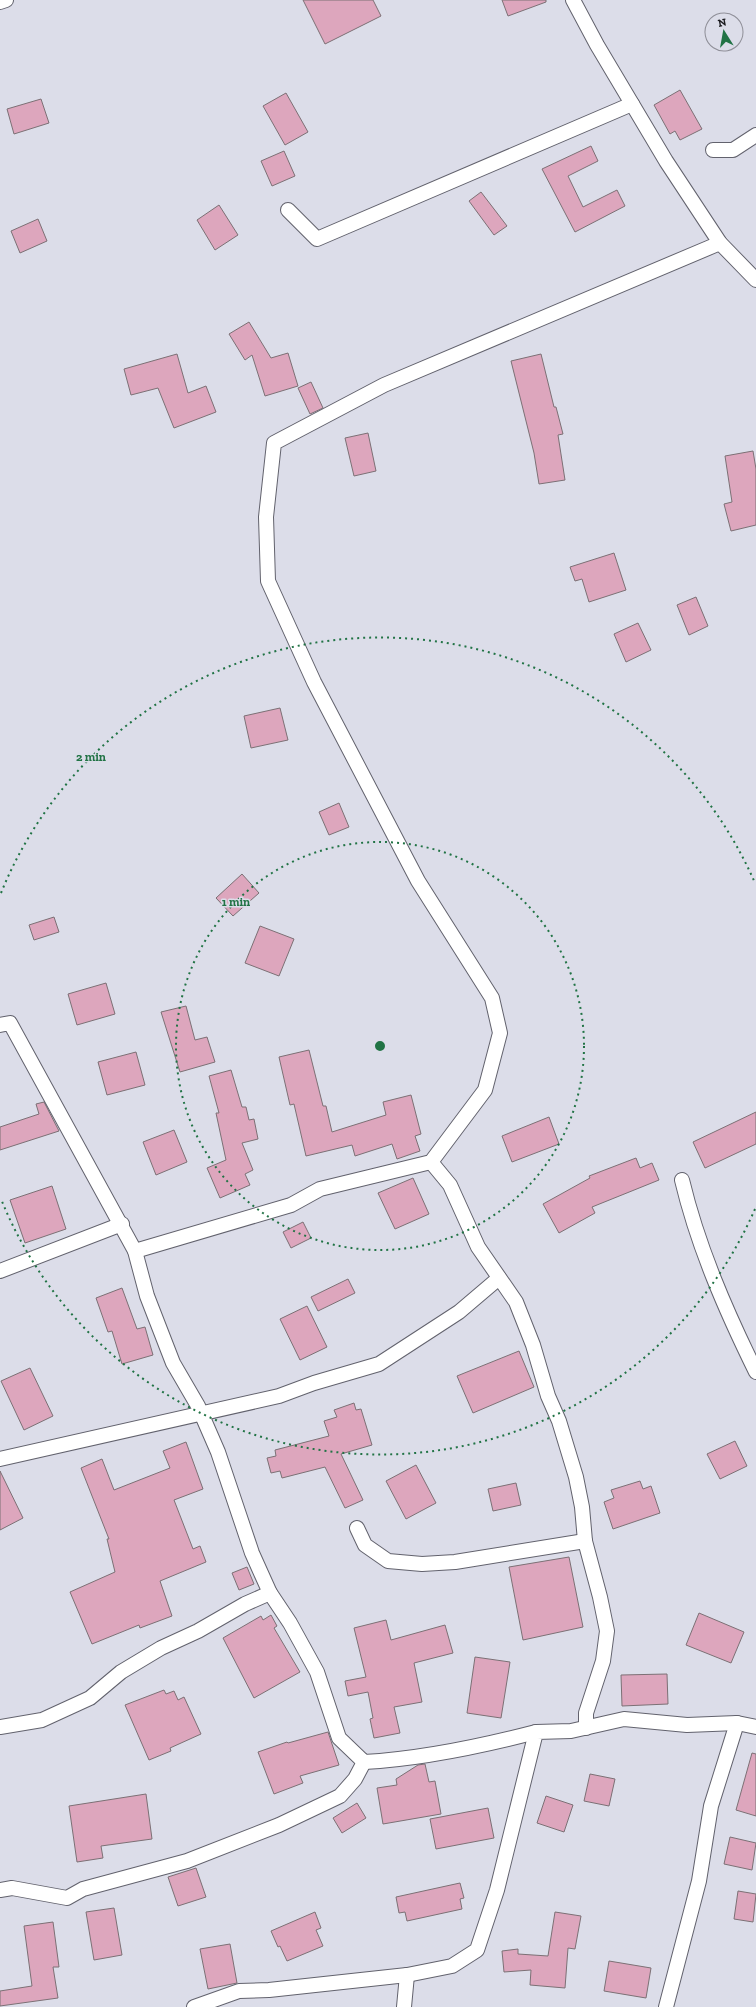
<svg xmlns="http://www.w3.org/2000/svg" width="756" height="2007" viewBox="0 0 756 2007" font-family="'Zilla Slab',serif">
  <rect width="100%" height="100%" fill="#dcdde9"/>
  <!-- building -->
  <g fill="#dda6bd" stroke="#7c7075">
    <polygon points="303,0 373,0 381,16 325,44"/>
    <polygon points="502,0 546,0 546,2 508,16"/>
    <polygon points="680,90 702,129 680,140 675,131 670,134 654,105"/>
    <polygon points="286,93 308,132 285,145 263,106"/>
    <polygon points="41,99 49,123 14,134 7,109"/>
    <polygon points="591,146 598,161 568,176 583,207 617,190 625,206 575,232 542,169"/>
    <polygon points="284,151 295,176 272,186 261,161"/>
    <polygon points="481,192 507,226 494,235 469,201"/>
    <polygon points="219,205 238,235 215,250 197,220"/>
    <polygon points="38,219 47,241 20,253 11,231"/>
    <polygon points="249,322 271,358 288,353 298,386 265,396 252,355 245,360 229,334"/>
    <polygon points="177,354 188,393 206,386 216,412 174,428 158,388 131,395 124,369"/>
    <polygon points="541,354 554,407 556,407 563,434 558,435 565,480 539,484 534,453 511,361"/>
    <polygon points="311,382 323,408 310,414 298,388"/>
    <polygon points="368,433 376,471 354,476 345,438"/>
    <polygon points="753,451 756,469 756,525 731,531 724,504 732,502 725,456"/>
    <polygon points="614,553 626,590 589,602 582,579 575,581 570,567"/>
    <polygon points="696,597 708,626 689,635 677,605"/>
    <polygon points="638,623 651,650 626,662 614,634"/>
    <polygon points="280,708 288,740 251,748 244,716"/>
    <polygon points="339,803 349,827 329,835 319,812"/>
    <polygon points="242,874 259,893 233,916 216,898"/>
    <polygon points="54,917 59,932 34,940 29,925"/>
    <polygon points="260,926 294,939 279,976 245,963"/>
    <polygon points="106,983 115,1014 77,1025 68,994"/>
    <polygon points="186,1006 195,1040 207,1037 215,1062 180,1072 161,1012"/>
    <polygon points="309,1050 323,1106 326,1106 332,1132 386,1115 383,1102 411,1095 421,1134 415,1136 420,1151 397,1159 392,1144 355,1156 352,1145 306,1156 294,1104 290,1105 279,1057"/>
    <polygon points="136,1052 145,1085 107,1095 98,1062"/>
    <polygon points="231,1070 242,1107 246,1107 249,1120 254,1119 258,1139 242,1143 253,1170 245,1174 250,1185 220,1198 207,1168 226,1160 216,1113 219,1113 209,1076"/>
    <polygon points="44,1102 59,1131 0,1150 0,1127 39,1114 36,1104"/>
    <polygon points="756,1112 756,1144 705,1168 693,1142"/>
    <polygon points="549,1117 559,1144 512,1162 502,1136"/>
    <polygon points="174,1130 187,1162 156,1175 143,1142"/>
    <polygon points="636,1158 640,1168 652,1163 659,1180 592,1207 595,1213 559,1233 543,1204 590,1178 589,1176"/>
    <polygon points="413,1178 429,1214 395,1229 378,1193"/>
    <polygon points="52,1186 66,1229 25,1243 10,1200"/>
    <polygon points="303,1222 311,1238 291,1248 283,1232"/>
    <polygon points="348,1279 355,1293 318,1311 311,1297"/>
    <polygon points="122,1288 137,1329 145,1327 153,1355 122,1364 112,1331 108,1332 96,1298"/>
    <polygon points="307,1306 327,1347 300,1360 280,1319"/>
    <polygon points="519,1351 534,1387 473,1413 457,1376"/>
    <polygon points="30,1368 53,1416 24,1430 1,1381"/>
    <polygon points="354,1403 356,1410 361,1409 372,1445 341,1454 363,1500 345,1508 325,1467 282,1478 280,1471 271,1473 267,1458 276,1456 275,1450 329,1436 324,1421 337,1417 334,1410"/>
    <polygon points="735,1441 747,1466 720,1479 707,1454"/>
    <polygon points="186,1442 203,1489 174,1500 193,1549 200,1546 206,1562 160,1581 172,1616 140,1628 139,1625 92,1644 70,1592 115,1572 107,1539 109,1539 81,1468 102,1459 114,1490 170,1468 163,1451"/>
    <polygon points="416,1465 436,1503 406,1519 386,1481"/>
    <polygon points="0,1471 23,1518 0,1530"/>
    <polygon points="640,1481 643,1489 651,1486 660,1513 613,1529 604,1502 614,1498 611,1490"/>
    <polygon points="516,1483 521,1505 493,1511 488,1489"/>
    <polygon points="569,1557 583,1627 523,1640 509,1567"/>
    <polygon points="247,1567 254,1584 239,1590 232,1573"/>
    <polygon points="699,1613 744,1632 731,1663 686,1645"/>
    <polygon points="271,1615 277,1626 274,1628 300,1672 254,1698 223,1638 261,1616 263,1620"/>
    <polygon points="386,1620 391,1640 445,1625 453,1653 414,1663 422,1702 394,1707 400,1733 374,1738 370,1719 373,1718 368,1692 348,1696 345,1681 366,1677 354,1628"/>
    <polygon points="475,1657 510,1662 501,1718 467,1713"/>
    <polygon points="667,1674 668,1704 622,1706 621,1675"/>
    <polygon points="164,1690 166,1694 174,1691 178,1700 184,1697 201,1734 170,1748 171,1751 149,1760 125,1705"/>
    <polygon points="328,1732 339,1765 300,1776 303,1783 274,1794 258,1752 287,1742 288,1743"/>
    <polygon points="752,1753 756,1754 756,1816 736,1810"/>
    <polygon points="425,1764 429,1782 435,1781 441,1814 383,1824 377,1788 397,1785 396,1779 418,1765"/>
    <polygon points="590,1774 615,1779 609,1806 584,1801"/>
    <polygon points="146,1794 152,1839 101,1846 103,1858 77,1862 69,1806"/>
    <polygon points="546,1796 573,1805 564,1832 537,1823"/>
    <polygon points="357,1803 366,1818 342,1833 333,1818"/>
    <polygon points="488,1808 494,1838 436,1849 430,1819"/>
    <polygon points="730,1837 756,1843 752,1870 724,1864"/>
    <polygon points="196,1868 206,1897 178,1906 168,1877"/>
    <polygon points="460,1883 464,1898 460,1899 462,1909 407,1921 405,1912 399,1913 396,1897"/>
    <polygon points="738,1891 756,1894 753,1922 734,1919"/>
    <polygon points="114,1908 122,1955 94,1960 86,1912"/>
    <polygon points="315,1912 321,1928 316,1930 323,1946 287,1961 280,1946 278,1947 271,1931"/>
    <polygon points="555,1912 581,1916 575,1949 568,1948 565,1988 530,1985 531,1970 504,1972 502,1951 518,1949 518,1954 548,1956"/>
    <polygon points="53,1922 59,1967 53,1967 58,1998 0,2006 0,1991 32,1986 24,1926"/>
    <polygon points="230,1944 237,1983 208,1989 200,1949"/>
    <polygon points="609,1961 651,1968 646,1998 604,1991"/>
  </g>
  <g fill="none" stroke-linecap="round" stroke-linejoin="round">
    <!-- minor casing -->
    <g stroke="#62626d" stroke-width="16">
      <g id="minor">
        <polyline points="573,0 597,45 666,161 720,243 756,280"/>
        <polyline points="0,2 6,0"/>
        <polyline points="713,150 733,150 756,135"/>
        <polyline points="288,210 317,239 632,104"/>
        <polyline points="0,1025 10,1023 135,1251 147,1296 173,1363 198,1406 218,1452 252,1553 270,1593"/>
        <polyline points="431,1162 450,1185 478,1247 516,1302 533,1345 548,1396 559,1421 576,1477 582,1507 585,1541"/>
        <path d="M682 1180C698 1247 726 1311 756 1372"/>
        <polyline points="135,1251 291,1205 320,1189 431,1162 485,1090 500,1033 492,998 418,881 314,682 268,581 266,517 274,443 384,385 720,243"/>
        <polyline points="0,1271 122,1224"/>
        <polyline points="0,1459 279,1396 314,1383 379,1364 459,1312 499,1278"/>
        <polyline points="357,1528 365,1545 388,1561 422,1564 455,1562 585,1541 600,1597 607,1631 603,1661 586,1713 586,1728"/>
        <path d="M0 1727 42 1720 90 1698 121 1672 161 1648 198 1631 245 1604 270 1593 290 1623 317 1672 339 1738 364 1762C420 1759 482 1746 536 1732"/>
        <polyline points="0,1890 12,1888 67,1898 83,1889 187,1861 279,1825 340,1796 355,1779 364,1762"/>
        <polyline points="194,2007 239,1991 269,1990 407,1975 452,1966 477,1950 497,1890 536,1732 571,1731 624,1719 687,1725 737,1723 756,1727"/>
        <polyline points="404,2007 407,1975"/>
        <polyline points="666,2007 699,1881 711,1806 737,1723"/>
      </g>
    </g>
    <!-- minor -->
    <use href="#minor" stroke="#fff" stroke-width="14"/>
  </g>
  <!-- distance rings -->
  <g fill="none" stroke="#217345" stroke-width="2" stroke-dasharray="2 4">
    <circle cx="380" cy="1046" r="204"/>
    <path d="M755 1209A409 409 0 0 1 1 1199M1 893A409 409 0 0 1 755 883"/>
  </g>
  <circle cx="380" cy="1046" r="6" fill="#217345" stroke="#dcdde9" stroke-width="2"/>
  <g font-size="12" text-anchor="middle" font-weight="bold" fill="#217345" stroke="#dcdde9" stroke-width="3" stroke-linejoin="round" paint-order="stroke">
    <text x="91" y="761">2 min</text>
    <text x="236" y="906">1 min</text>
  </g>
  <!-- north arrow -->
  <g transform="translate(724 32) rotate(349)"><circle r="19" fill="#dcdde9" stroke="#8f8f98"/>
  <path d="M0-3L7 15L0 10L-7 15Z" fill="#217345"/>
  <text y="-6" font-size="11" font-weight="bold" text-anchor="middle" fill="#1b1b1f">N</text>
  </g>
</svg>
